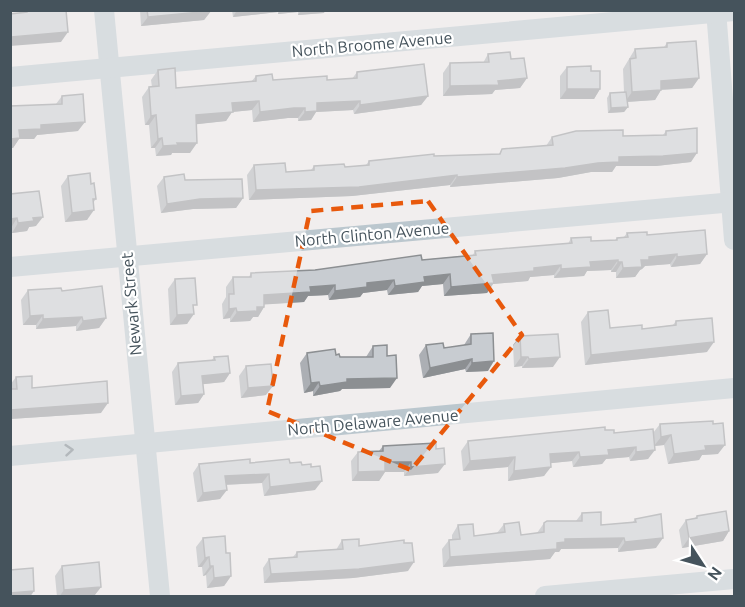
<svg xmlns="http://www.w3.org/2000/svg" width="745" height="607" viewBox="0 0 745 607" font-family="Ubuntu,sans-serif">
  <rect width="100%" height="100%" fill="#f1eeee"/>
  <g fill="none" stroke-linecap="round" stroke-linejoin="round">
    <!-- minor -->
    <g stroke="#bbc7ce" stroke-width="20">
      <polyline points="104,10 160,596"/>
      <polyline points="716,10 734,240"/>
      <polyline points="10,77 734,11"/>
      <polyline points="10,267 734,202"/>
      <polyline points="10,456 734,388"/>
      <polyline points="545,596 734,579"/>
    </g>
  </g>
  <!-- wall -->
  <g fill="#acafb4">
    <polygon points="140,10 210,10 211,11 204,20 141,26"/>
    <polygon points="232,10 325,10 324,13 298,15 298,12 278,14 278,12 233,17"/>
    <polygon points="667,43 699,78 692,88 661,90 655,100 627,102 628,107 624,112 608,113 607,98 610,93 624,92 623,69 635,49 664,47"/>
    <polygon points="488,54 511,59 527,78 520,88 495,90 492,94 443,96 443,73 450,63 483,63"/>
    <polygon points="567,67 591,71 600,89 594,99 560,99 560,76"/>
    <polygon points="158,70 176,88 251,82 256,76 273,80 327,80 352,79 357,72 428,96 421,105 354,114 353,110 316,112 311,120 298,121 298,118 288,118 253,122 252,110 232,112 226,121 196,124 190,153 172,153 171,155 156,156 155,148 151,148 149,125 145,125 142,97 149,87 152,87 151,80"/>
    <polygon points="62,96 78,131 37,135 34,139 19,139 13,148 10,106 56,104"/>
    <polygon points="666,131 691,162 656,166 616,166 612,172 591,172 558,178 450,187 450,185 352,196 249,200 247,175 254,165 286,172 311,170 314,166 345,167 366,165 369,161 434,156 499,154 502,149 546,146 552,137 663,135"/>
    <polygon points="68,176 91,184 96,199 93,203 87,220 65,222 61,186"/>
    <polygon points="164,177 243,198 236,208 193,209 161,213 157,186"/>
    <polygon points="10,194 36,226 29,227 27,231 12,233 10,228"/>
    <polygon points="627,233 647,235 707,254 700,264 671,267 670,264 645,266 642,269 640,270 635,277 616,278 616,272 611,272 611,270 587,271 584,276 554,278 554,275 530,277 528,281 493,284 487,293 444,296 443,284 422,286 418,292 388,295 387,290 363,293 360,297 329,300 328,295 308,296 304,302 264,304 264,307 258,317 253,317 250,321 230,322 230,318 223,319 222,304 226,297 226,287 233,277 249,277 251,273 315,270 473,255 475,251 568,244 571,238 591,241 615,240 617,238 624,237"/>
    <polygon points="175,279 194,310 187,324 170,325 168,289"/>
    <polygon points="28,290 62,291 106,318 99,328 76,331 76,326 36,329 36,325 23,325 21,300"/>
    <polygon points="588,312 610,328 642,329 673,325 676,321 707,352 585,365 581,322"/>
    <polygon points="471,334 488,371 466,372 465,369 423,378 419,355 426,345 444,348 464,345"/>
    <polygon points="520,336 553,367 522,368 522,366 514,367 513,345"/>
    <polygon points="373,346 390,388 342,389 340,391 313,396 313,391 304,393 300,363 307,353 336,355 340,357 366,357"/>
    <polygon points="214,357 230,373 224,382 203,384 204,394 198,403 175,405 172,372 178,363 212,360"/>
    <polygon points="246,366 266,395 241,398 239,376"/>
    <polygon points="16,377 32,388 101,413 10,419 10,385"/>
    <polygon points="660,424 718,454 702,455 699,460 668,464 664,445 655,446 648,459 630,461 629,457 606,459 602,464 573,467 572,461 551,463 544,476 508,481 508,467 463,471 461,451 468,441 605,430 614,433 653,433"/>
    <polygon points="383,446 438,473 404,476 404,472 385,472 379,481 352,481 351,461 358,452 379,451"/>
    <polygon points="250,463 290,463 302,465 315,490 264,496 262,483 226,485 220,499 197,502 193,473 199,464"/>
    <polygon points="582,513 601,525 633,522 635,519 656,548 618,552 618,548 561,549 559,552 555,552 550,559 443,567 442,549 449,540 452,539 452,535 458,525 474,536 497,533 504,524 521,535 537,533 544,523 576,521"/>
    <polygon points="697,516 729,531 723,541 682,548 679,530 686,520 695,518"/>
    <polygon points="203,538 226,553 231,576 224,586 207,588 206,575 203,576 202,567 198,567 196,547"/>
    <polygon points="342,540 359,546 408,571 353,578 264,583 263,568 269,559 293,557 297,552 336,550"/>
    <polygon points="62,566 101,587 94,596 57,597 55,576"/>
  </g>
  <!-- shaded-wall -->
  <g fill="#8c8f92">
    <polygon points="237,10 279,10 278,12 233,17"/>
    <polygon points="280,10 299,10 298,12 278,14"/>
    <polygon points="301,10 325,10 324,13 298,15"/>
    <polygon points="211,11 204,20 141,26 148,17"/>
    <polygon points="68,32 61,42 10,46 11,37"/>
    <polygon points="527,78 520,88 495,90 492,94 443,96 450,86"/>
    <polygon points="699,78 692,88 654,90 661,81"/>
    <polygon points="567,89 600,89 594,99 560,99"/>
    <polygon points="661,90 655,100 625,102 632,92"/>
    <polygon points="428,96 421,105 354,114 360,105"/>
    <polygon points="259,101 252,110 232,112 226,121 190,125 196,115 232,103"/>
    <polygon points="360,101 353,110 316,112 311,120 298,121 305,112 317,103"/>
    <polygon points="628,107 624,112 608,113 611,108"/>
    <polygon points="294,108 305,108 298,118 288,118 253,122 260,112"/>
    <polygon points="156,115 149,125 145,125 151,116"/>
    <polygon points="85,122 78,131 37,135 34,139 19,139 13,148 10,148 10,139 19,130 41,125"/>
    <polygon points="162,138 155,148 151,148 158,139"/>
    <polygon points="177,143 197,143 190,153 172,153 171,155 156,156 163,146"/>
    <polygon points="697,153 691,162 656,166 616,166 612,172 591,172 558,178 450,187 457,177 619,157"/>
    <polygon points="457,175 450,185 352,196 249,200 256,190"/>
    <polygon points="243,198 236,208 193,209 161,213 167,204 200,199"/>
    <polygon points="94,210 87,220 65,222 72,213"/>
    <polygon points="43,217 36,226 29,227 27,231 12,233 18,223 33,218"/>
    <polygon points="17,218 11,228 10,228 10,219"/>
    <polygon points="677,254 670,264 645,266 642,269 640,270 635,277 616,278 623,268 649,257"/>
    <polygon points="707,254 700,264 671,267 677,257"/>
    <polygon points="618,260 611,270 587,271 584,276 554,278 561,269 590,262"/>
    <polygon points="618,262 622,262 616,272 611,272"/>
    <polygon points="561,265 554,275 530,277 528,281 493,284 487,293 444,296 451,287 492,275 534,268"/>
    <polygon points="450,274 443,284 422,286 418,292 388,295 395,286 424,277"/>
    <polygon points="394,280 387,290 363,293 360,297 329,300 335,291 367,283"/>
    <polygon points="335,285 328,295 308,296 304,302 257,305 264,295 310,287"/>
    <polygon points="257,307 264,307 258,317 253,317 250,321 230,322 237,312"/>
    <polygon points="236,308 230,318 223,319 229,309"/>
    <polygon points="194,314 187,324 170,325 177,315"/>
    <polygon points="43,315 36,325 23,325 30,316"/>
    <polygon points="82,317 76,326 36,329 43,319"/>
    <polygon points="106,318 99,328 76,331 83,321"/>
    <polygon points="714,342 707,352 585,365 591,355"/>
    <polygon points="521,357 528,357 522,366 514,367"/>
    <polygon points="560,357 553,367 522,368 529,359"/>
    <polygon points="472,359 465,369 423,378 430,368"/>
    <polygon points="494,361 488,371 466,372 472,363"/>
    <polygon points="230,373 224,382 196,385 202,376"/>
    <polygon points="397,378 390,388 342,389 340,391 313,396 320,386 347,379"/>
    <polygon points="319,382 313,391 304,393 311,383"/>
    <polygon points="273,386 266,395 241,398 248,388"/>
    <polygon points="204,394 198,403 175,405 181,396"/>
    <polygon points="108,403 101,413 10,419 10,410"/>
    <polygon points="671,435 664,445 654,446 661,437"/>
    <polygon points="725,445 718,454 702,455 699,460 668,464 674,454 705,446"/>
    <polygon points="636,447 629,457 606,459 602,464 573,467 580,457 608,450"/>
    <polygon points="655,450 648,459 630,461 636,452"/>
    <polygon points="579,452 572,461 543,464 550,454"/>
    <polygon points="515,457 508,467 463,471 470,461"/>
    <polygon points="385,462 411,462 404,472 385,472 379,481 352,481 358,472"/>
    <polygon points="445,464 438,473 404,476 411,467"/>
    <polygon points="551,467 544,476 508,481 514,471"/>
    <polygon points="269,474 262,483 218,485 225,476"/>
    <polygon points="322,481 315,490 264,496 270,487"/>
    <polygon points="227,490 220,499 197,502 203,493"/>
    <polygon points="729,531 723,541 682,548 689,538"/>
    <polygon points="624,538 618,548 561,549 559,552 555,552 550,559 443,567 450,557 557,543 565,539"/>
    <polygon points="663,538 656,548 618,552 625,542"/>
    <polygon points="209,557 202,567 198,567 205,558"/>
    <polygon points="414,562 408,571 353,578 264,583 271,574"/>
    <polygon points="210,566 213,566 206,575 203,576"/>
    <polygon points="231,576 224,586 207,588 214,578"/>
    <polygon points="101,587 94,596 59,597 64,590"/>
    <polygon points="34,591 30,597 10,597 10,593"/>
  </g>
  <!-- building -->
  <g fill="#c8ccd1" stroke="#8c8f92" stroke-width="1.5">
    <polygon points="27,10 66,10 68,32 11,37 10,14 27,12"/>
    <polygon points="147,10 210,10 211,11 148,17"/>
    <polygon points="696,41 699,78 661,81 661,90 632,92 630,59 636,58 635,49 667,47 667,43"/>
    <polygon points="510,52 511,59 524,58 527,78 498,81 499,85 450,86 450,63 489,62 488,54"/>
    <polygon points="424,64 428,96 360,105 360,101 317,103 317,111 305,112 305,108 294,108 260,112 259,101 232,103 233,112 196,115 197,143 177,143 178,145 163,146 162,138 158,139 156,115 151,116 149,87 159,86 158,70 175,68 176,88 256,81 256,76 272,74 273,80 327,76 327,80 357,78 357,72"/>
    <polygon points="591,66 591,71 600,71 600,89 567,89 567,67"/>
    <polygon points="626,92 628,107 611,108 610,93"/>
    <polygon points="83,94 85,122 41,125 41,129 19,130 20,138 10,139 10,106 62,104 62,96"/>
    <polygon points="697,128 697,153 663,156 619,157 619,162 598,163 565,168 457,177 457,175 359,187 256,190 254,165 285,163 286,172 314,170 314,166 344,164 345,167 369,165 369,161 434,154 434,156 500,154 502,149 553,145 552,137 576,131 623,130 623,136 666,135 666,131"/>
    <polygon points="90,173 91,184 94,183 96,199 93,199 94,210 72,213 68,176"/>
    <polygon points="184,174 185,180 242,179 243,198 200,199 167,204 164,177"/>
    <polygon points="39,191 43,217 33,218 34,221 18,223 17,218 10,219 10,194"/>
    <polygon points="705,230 707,254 677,257 677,254 649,257 649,260 641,260 642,267 623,268 622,262 618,262 618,260 590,262 591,267 561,269 561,265 534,268 534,271 492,275 494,283 451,287 450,274 424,277 425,282 395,286 394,280 367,283 367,287 335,291 335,285 310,287 311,292 264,295 264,307 257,307 257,311 237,312 236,308 229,309 229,294 234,294 233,277 251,277 251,273 315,270 421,255 422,260 476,255 475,251 572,243 571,238 591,237 591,241 617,240 617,238 628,237 627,233 647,232 647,235"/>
    <polygon points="195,278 197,305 193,305 194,314 177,315 175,279"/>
    <polygon points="102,286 106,318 83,321 82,317 43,319 43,315 30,316 28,290 61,288 62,291"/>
    <polygon points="608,310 610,328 642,325 642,329 676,325 676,321 712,318 714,342 591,355 588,312"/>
    <polygon points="493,333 494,361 472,363 472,359 430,368 426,345 443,343 444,348 471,344 471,334"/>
    <polygon points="558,334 560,357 529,359 528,357 521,357 520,336"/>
    <polygon points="387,345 387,356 396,355 397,378 347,379 347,382 320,386 319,382 311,383 307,353 335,349 336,355 339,354 340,357 373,357 373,346"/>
    <polygon points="228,356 230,373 202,376 204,394 181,396 178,363 215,360 214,357"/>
    <polygon points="271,364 273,386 248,388 246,366"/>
    <polygon points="32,376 32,388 107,381 108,403 10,410 10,389 17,389 16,377"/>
    <polygon points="713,421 713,424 723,423 725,445 705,446 706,450 674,454 671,435 661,437 660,424"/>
    <polygon points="605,427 605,430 614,430 614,433 653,429 655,450 636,452 636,447 608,450 609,455 580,457 579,452 550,454 551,467 514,471 515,457 470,461 468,441"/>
    <polygon points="436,443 436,449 444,448 445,464 411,467 411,462 385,462 385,471 358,472 358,452 383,451 383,446"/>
    <polygon points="250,459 250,463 289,459 290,463 301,462 302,465 311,464 311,467 320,466 322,481 270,487 269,474 225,476 227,490 203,493 199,464"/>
    <polygon points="726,511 729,531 689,538 686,520 697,518 697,516"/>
    <polygon points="601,512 601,525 636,522 635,519 661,514 663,538 625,542 624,538 565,539 565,542 557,543 557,549 450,557 449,540 460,539 458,525 473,524 474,536 505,532 504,524 519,522 521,535 544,532 544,523 547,521 582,521 582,513"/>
    <polygon points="225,536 226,553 230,553 231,576 214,578 213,566 210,566 209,557 205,558 203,538"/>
    <polygon points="359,539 359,546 404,540 404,543 412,543 414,562 359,569 271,574 269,559 297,557 297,552 343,549 342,540"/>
    <polygon points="99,562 101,587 64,590 62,566"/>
    <polygon points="33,568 34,591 10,593 10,570"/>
  </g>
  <!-- one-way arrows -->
  <defs><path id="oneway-chevron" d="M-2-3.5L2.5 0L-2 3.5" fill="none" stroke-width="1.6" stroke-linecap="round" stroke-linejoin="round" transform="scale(1.5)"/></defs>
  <use stroke="#68767e" href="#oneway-chevron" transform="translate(69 450) rotate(-5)"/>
  <!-- marked area -->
  <path d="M0 0H745V607H0ZM428 201 522 335 411 470 267 411 310 211Z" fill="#f1eeee" fill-opacity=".55" fill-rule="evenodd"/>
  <path fill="none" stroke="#e8590c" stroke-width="4.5" stroke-dasharray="12 8" stroke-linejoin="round" d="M428 201 522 335 411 470 267 411 310 211Z"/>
  <g text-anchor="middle" stroke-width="4.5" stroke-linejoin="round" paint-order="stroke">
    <!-- street labels -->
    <g font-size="16" fill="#45535c" stroke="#fff">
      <text transform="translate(372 44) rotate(-5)" y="6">North Broome Avenue</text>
      <text transform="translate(372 234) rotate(-5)" y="6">North Clinton Avenue</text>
      <text transform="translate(131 304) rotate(-95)" y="6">Newark Street</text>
      <text transform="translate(373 422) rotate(-5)" y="6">North Delaware Avenue</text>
    </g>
  </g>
  <!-- border -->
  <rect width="745" height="607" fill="none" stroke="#45535c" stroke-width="24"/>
  <!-- north arrow -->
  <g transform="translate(703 565) rotate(126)" stroke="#ffffff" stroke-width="4.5" paint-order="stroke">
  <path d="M0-4.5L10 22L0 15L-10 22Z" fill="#45535c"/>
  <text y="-9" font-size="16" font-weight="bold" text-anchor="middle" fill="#45535c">N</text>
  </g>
</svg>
